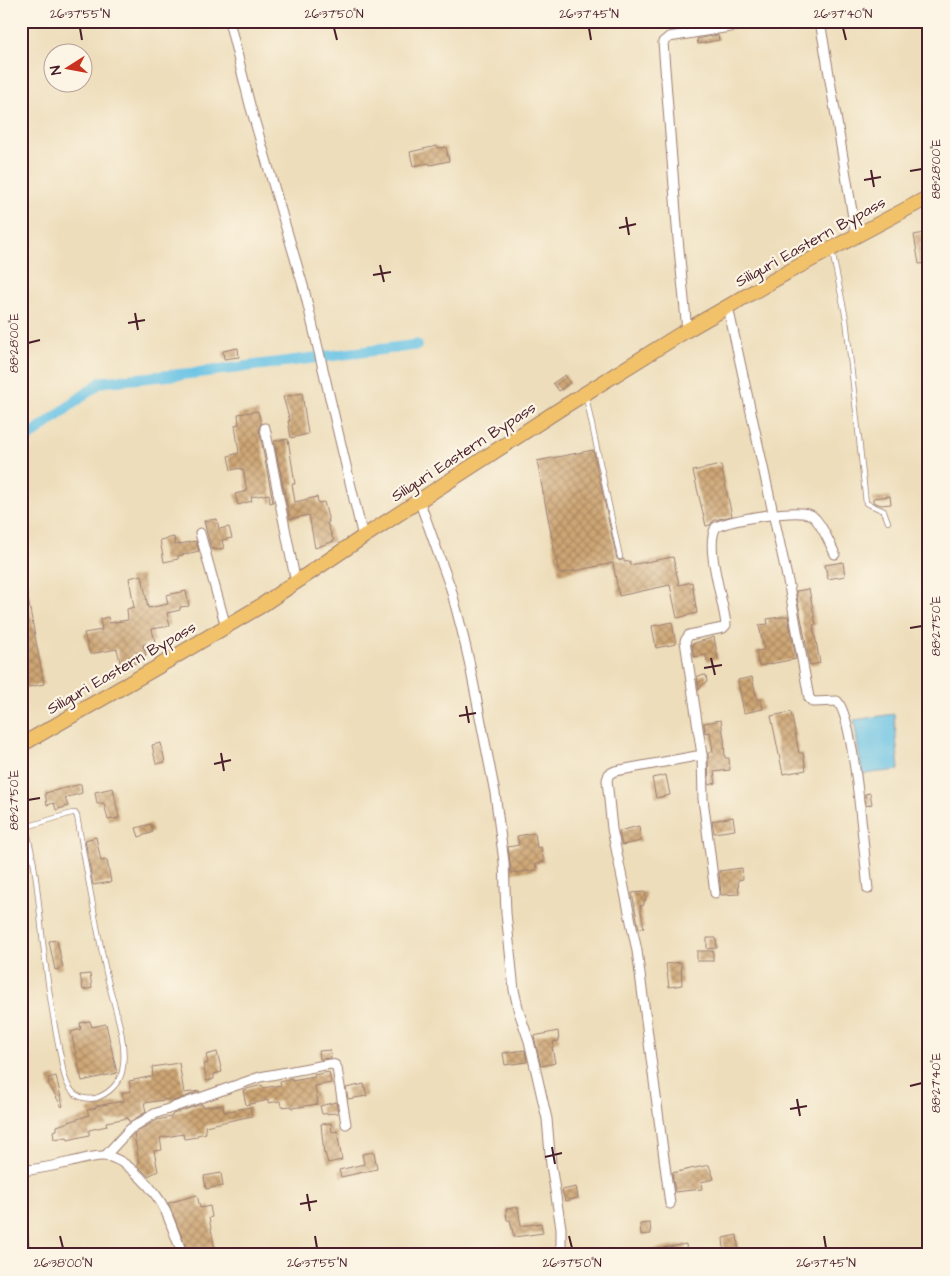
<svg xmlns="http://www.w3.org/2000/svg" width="950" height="1276" viewBox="0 0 950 1276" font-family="'Architects Daughter',sans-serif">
  <defs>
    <pattern id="building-cross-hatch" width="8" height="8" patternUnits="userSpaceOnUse" patternTransform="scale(1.25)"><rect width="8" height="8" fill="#cea675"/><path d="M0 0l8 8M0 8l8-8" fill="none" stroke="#a98760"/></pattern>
  </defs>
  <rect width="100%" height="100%" fill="#fcf5e5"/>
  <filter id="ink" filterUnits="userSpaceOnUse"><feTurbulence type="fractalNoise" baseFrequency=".02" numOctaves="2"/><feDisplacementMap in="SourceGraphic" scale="10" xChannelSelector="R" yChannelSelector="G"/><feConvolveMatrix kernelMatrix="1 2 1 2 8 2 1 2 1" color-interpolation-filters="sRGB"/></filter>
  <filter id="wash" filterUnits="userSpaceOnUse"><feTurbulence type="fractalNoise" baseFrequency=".0096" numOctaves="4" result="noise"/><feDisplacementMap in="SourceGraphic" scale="20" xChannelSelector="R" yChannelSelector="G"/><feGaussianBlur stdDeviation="1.12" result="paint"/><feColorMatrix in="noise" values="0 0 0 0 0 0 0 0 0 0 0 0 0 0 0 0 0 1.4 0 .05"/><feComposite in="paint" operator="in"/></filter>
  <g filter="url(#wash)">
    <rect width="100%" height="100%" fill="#edddba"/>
    <!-- water -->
    <polygon fill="#67c2e5" stroke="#587088" points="894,714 899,770 862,774 854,720"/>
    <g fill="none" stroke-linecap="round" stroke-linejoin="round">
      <!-- canal -->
      <polyline stroke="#67c2e5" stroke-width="11" points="21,443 101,382 195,373 417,345"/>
    </g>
    <g id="blocks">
      <!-- building -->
      <g fill="url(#building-cross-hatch)">
        <polygon points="691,21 716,21 716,23 692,27"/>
        <polygon points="718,35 719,40 698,44 697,39"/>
        <polygon points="437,146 438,148 446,147 449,161 430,165 429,163 413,166 410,152"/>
        <polygon points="929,232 929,263 919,264 914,235"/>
        <polygon points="238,348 239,357 224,359 223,351"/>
        <polygon points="565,375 570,383 559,391 553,383"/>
        <polygon points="302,393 308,434 291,438 288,421 290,421 283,397"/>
        <polygon points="258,411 261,423 259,429 273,502 270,503 269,494 251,497 252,501 238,505 235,494 247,491 243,469 241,470 241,468 231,470 228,456 239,453 235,425 239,424 238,414"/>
        <polygon points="288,439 295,484 292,484 295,502 317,497 318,503 324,502 329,522 327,523 334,541 315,548 309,515 290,519 274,441"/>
        <polygon points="593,450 617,559 620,561 624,559 624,562 630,561 630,565 673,557 679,585 692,582 697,613 677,618 670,585 619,596 613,563 559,574 537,461"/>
        <polygon points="721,465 732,516 714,520 710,525 706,526 693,471"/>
        <polygon points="890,496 891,504 881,505 873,502 873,498"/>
        <polygon points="217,519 219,529 229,527 232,538 222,540 224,548 214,550 214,548 211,549 204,521"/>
        <polygon points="174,537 175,545 196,541 199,551 178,556 178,559 164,562 160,540"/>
        <polygon points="843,562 845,576 828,579 825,565"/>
        <polygon points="142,575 148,608 168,604 166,595 186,591 189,606 180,607 180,610 167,613 170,626 152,629 155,642 143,645 146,656 140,657 141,662 121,666 117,649 90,654 84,633 102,630 100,619 108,617 109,623 128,620 127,609 134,607 129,578"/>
        <polygon points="26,588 44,684 24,688 21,673 21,589"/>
        <polygon points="809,589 816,625 813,625 820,663 810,665 796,591"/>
        <polygon points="788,616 796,659 759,666 756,651 764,650 759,625 768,624 767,619"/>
        <polygon points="672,622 676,644 656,648 652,626"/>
        <polygon points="714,637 718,659 707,661 706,655 694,657 692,644"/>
        <polygon points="706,675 707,682 703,684 699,690 697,676"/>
        <polygon points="752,677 757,700 761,699 763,709 744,713 738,680"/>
        <polygon points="791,712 799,753 803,753 806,770 783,774 771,716"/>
        <polygon points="721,720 724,739 725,758 729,758 730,770 714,772 716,783 709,785 708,753 713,752 710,732 705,733 704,723"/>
        <polygon points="161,743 165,762 156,764 152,745"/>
        <polygon points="666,775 670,795 656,798 652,778"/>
        <polygon points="81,784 82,793 65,798 68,806 56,810 54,803 47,805 45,793"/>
        <polygon points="113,788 119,818 108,820 104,803 97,804 95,792"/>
        <polygon points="870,793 872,804 866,806 865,794"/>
        <polygon points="733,817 735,830 714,833 712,821"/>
        <polygon points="151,824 153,832 139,837 136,828"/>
        <polygon points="639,826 641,841 622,845 619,831"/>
        <polygon points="535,833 537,848 541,847 544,862 536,864 537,870 511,873 508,847 519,845 517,836"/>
        <polygon points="96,837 101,861 107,860 111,882 93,885 85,840"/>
        <polygon points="742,868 743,879 738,880 739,894 721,895 719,871"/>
        <polygon points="645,892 646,900 644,901 644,905 640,906 644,928 639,929 632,893"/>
        <polygon points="707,938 716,938 717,948 707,949"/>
        <polygon points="57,940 63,968 55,970 49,941"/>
        <rect x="697" y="951" width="16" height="10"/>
        <polygon points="681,962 682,985 669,987 666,964"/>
        <polygon points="90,974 92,988 83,990 80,975"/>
        <polygon points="90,1021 92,1027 106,1024 117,1073 82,1081 71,1032 81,1029 80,1023"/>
        <polygon points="558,1031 559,1041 553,1042 554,1046 552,1047 555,1063 541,1066 534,1036"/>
        <polygon points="330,1050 331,1058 320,1059 319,1051"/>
        <polygon points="525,1050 527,1062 505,1065 503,1053"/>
        <polygon points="217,1052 222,1072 214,1074 214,1079 207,1081 203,1064 208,1063 206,1055"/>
        <polygon points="179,1063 184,1093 200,1091 171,1102 170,1099 144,1103 146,1112 129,1122 128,1118 106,1122 107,1126 89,1130 89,1135 68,1140 67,1137 54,1139 53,1131 57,1130 57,1126 89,1115 87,1110 96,1108 96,1106 124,1101 122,1093 131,1091 129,1081 153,1076 152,1067"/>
        <polygon points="329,1072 331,1083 315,1086 318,1104 292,1108 292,1106 281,1107 280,1101 268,1103 268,1100 246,1105 243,1090 262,1085 263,1088 281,1085 280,1082 292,1079 292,1081 315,1077 314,1075"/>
        <polygon points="56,1076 63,1106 62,1107 48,1083 49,1083 48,1078"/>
        <polygon points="364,1084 367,1096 348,1099 346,1088"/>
        <polygon points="336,1102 338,1113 322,1114 320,1106"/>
        <polygon points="202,1104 203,1107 223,1105 224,1112 250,1107 252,1116 205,1126 206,1133 197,1135 197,1137 184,1139 183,1134 160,1138 162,1150 154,1151 158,1171 148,1176 137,1165 139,1163 134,1134 157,1120 171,1117 173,1114"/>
        <polygon points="331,1123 332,1132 337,1131 342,1160 328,1163 325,1153 324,1154 321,1124"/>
        <polygon points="374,1152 377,1169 341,1177 339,1170 364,1164 362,1154"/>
        <polygon points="709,1165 714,1179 701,1182 702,1189 675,1192 672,1173"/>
        <polygon points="221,1173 223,1186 206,1189 204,1176"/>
        <polygon points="576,1187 578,1198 565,1201 562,1190"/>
        <polygon points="197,1195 200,1208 210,1206 212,1217 209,1218 216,1255 207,1255 207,1253 189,1255 168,1203"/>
        <polygon points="518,1207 521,1226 541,1223 543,1233 514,1237 510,1220 507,1220 506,1209"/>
        <polygon points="650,1223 651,1234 641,1235 640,1224"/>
        <polygon points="737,1235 739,1255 729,1255 728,1249 724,1250 723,1238"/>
        <polygon points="686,1244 687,1254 652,1255 651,1250"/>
      </g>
    </g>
  </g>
  <g filter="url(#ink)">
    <use href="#blocks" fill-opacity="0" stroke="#9c7e72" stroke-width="1"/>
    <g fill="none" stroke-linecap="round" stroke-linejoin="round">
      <!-- service casing -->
      <g stroke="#9c7e72" stroke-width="6">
        <g id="service">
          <polyline points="832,251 846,319 866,503 884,511 888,522"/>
          <polyline points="586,397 620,557"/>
          <path d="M21 813C36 854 38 900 43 943 47 978 52 1014 59 1048 62 1061 63 1081 72 1091 78 1098 88 1100 96 1098 108 1094 119 1084 122 1072 129 1042 112 1002 106 972 95 920 86 868 77 816L75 813H72L26 827"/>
        </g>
      </g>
      <!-- minor casing -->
      <g stroke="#9c7e72" stroke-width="11">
        <g id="minor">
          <polyline points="229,21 250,105 304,289 363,537"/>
          <polyline points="820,21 856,235"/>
          <path d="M728 307 789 586 809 698 813 702 837 701C855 718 864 857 868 889"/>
          <polyline points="687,330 678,239 663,42 669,37 766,21"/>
          <polyline points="265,428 296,583"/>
          <polyline points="419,500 451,589 462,631 469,661 495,793 504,862 506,913 514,990 519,1012 529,1041 547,1119 551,1165 561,1228 561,1255"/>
          <polyline points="200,533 226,627"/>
          <polyline points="702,755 703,799 715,893"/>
          <polyline points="105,1156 130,1129 154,1114 260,1077 330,1064 335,1065 337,1068 346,1124"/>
          <path d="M21 1171C38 1169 54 1166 71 1162 81 1160 94 1155 105 1156 127 1158 157 1192 166 1212 172 1226 177 1241 183 1255"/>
          <path d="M670 1204 637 951 612 829 607 780 609 774 615 771 702 755 685 641 689 635 723 628 726 625C724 601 704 546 716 527 731 520 796 508 811 515 820 520 830 544 835 554"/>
          <polyline points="21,1219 25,1255"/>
        </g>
      </g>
      <!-- primary casing -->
      <g stroke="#9c7e72" stroke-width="16">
        <polyline id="primary" points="21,745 154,669 259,607 363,537 557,411 687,330 788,272 929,197"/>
      </g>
      <!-- service -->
      <use href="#service" stroke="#fff" stroke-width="4.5"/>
      <!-- minor -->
      <use href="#minor" stroke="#fff" stroke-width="9"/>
      <!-- primary -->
      <use href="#primary" stroke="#f2c26a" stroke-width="14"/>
    </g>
  </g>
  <!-- ticks -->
  <path fill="none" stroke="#4a1f2b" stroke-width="2" d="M80 28 82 40M334 28 337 40M589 28 591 40M843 28 846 40M871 170 874 187M910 171 922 169M864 180 881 177M626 217 629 235M619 228 636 224M380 265 384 282M373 275 391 272M135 313 138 330M128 323 145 320M28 343 40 340M910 628 922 626M711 658 715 675M704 668 722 665M466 706 469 723M459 716 476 713M221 753 224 771M214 764 231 760M28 800 40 798M910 1086 922 1083M797 1099 800 1116M790 1109 807 1106M552 1147 555 1164M545 1157 562 1153M307 1194 310 1211M300 1204 317 1201M60 1236 63 1248M315 1236 317 1248M569 1236 572 1248M824 1236 826 1248"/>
  <g text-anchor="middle" stroke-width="4.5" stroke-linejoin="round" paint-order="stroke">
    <!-- street labels -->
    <g font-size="16" fill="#4a1f2b" stroke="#fcf5e5">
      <text transform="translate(810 241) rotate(-29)" y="6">Siliguri Eastern Bypass</text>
      <text transform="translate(463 451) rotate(-33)" y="6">Siliguri Eastern Bypass</text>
      <text transform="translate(121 667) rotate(-30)" y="6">Siliguri Eastern Bypass</text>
    </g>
  </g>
  <!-- margin -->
  <rect width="950" height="1276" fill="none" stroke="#fcf5e5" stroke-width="55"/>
  <!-- north arrow -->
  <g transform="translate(68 68) rotate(259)"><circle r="24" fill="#fcf5e5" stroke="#b59f9b"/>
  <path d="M0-4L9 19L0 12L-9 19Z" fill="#c8321e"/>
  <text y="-8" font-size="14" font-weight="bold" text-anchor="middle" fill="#4a1f2b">N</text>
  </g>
  <rect x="28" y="28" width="894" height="1220" fill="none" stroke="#4a1f2b" stroke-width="2"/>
  <g font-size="12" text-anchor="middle" fill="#4a1f2b">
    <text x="80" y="18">26°37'55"N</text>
    <text x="334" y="18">26°37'50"N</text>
    <text x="589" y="18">26°37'45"N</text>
    <text x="843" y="18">26°37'40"N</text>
    <text transform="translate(936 169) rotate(-90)" y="4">88°28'00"E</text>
    <text transform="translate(14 343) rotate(-90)" y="4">88°28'00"E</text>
    <text transform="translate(936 626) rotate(-90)" y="4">88°27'50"E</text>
    <text transform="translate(14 800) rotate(-90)" y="4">88°27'50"E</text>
    <text transform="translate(936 1083) rotate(-90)" y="4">88°27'40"E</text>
    <text x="63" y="1267">26°38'00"N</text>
    <text x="317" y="1267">26°37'55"N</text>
    <text x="572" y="1267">26°37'50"N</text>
    <text x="826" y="1267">26°37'45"N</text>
  </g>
</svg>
